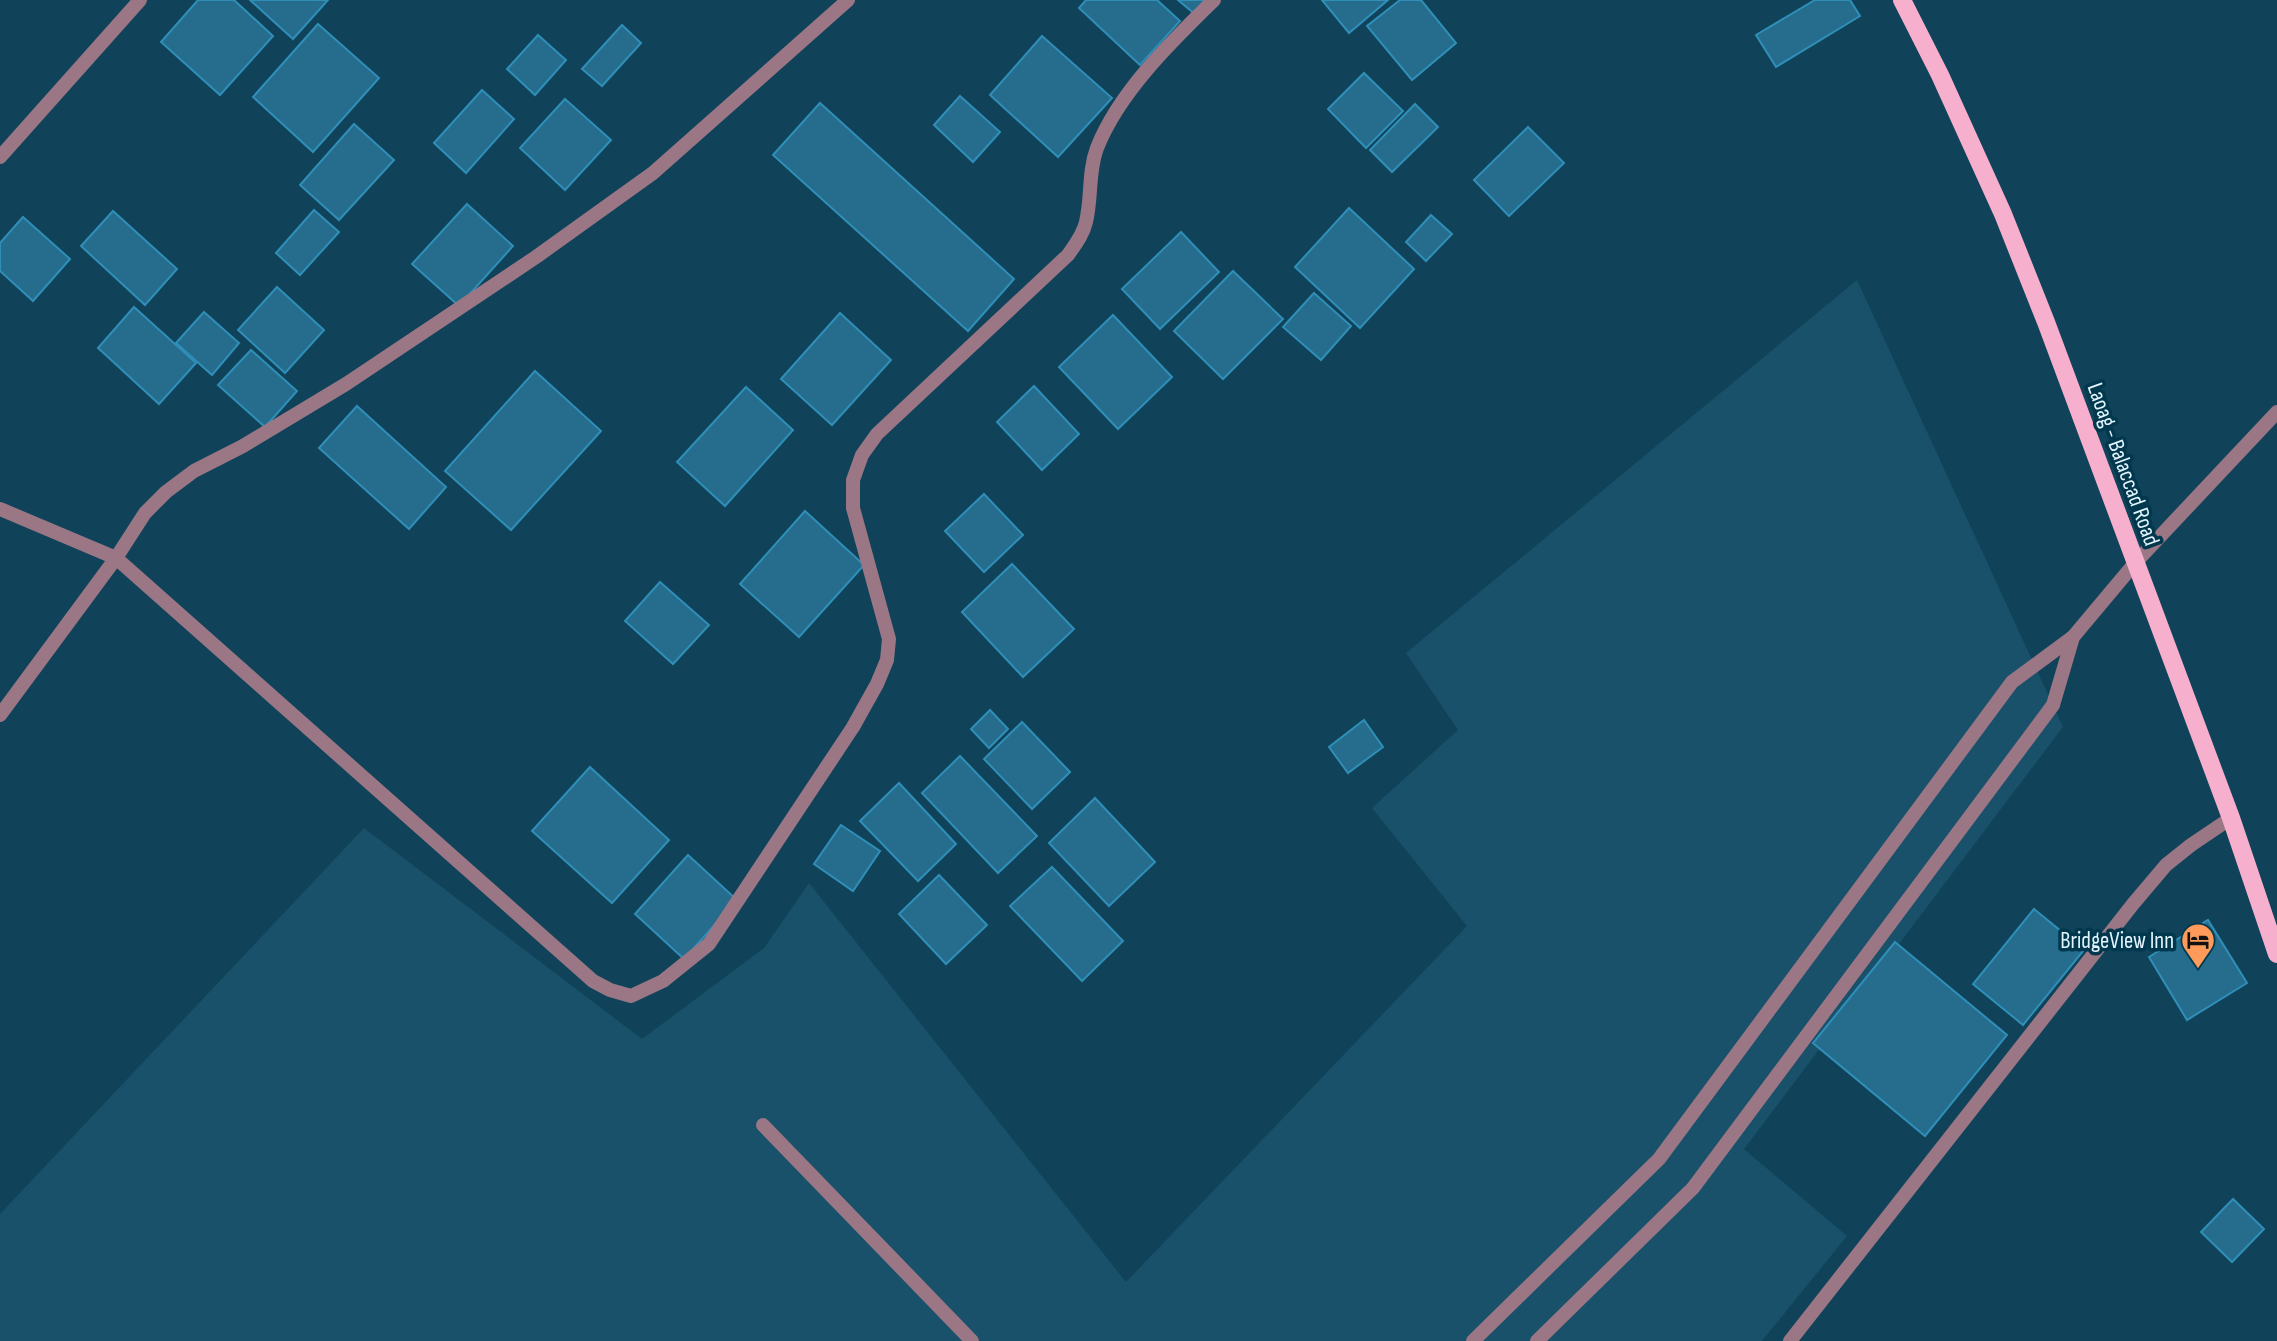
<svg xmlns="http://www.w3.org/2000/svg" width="2277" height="1341" viewBox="0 0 2277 1341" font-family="'Sofia Sans Condensed',sans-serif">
  <rect width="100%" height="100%" fill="#104359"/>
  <!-- built -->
  <polygon fill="#185169" points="1857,280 2063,727 1744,1149 1847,1236 1762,1341 0,1341 0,1214 364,828 642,1039 764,948 809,883 1126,1282 1467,926 1372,808 1458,730 1406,653"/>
  <!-- building -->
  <g fill="#256c8d" stroke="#2f8fb9" stroke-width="2">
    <polygon points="198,0 234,0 273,36 220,95 161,42"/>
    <polygon points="250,0 328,0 293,39"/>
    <polygon points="1086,0 1157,0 1180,21 1140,65 1079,8"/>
    <polygon points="1178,0 1209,0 1196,15"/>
    <polygon points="1322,0 1388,0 1349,33"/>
    <polygon points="1400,0 1421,0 1456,43 1412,80 1367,26"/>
    <polygon points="1815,0 1850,0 1860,16 1776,67 1756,35"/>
    <polygon points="318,24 379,78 313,152 253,97"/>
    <polygon points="622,25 641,43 602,86 582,69"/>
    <polygon points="538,35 566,60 535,95 507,69"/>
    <polygon points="1042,36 1112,98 1058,157 990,95"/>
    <polygon points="1364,73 1403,111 1366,148 1328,109"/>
    <polygon points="482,90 514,119 466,173 434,143"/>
    <polygon points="960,96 1000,132 973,162 934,125"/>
    <polygon points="565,99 611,140 565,190 520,148"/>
    <polygon points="820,103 1014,279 968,331 773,155"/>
    <polygon points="1415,104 1438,127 1392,172 1370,150"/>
    <polygon points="354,124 394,160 339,220 300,185"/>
    <polygon points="1528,127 1564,163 1509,216 1474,180"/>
    <polygon points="467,204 513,246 459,306 412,264"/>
    <polygon points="1349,208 1414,269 1360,328 1295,267"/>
    <polygon points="314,210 339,232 300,275 276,253"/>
    <polygon points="113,211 177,269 145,305 81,246"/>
    <polygon points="1431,215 1452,234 1426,261 1406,242"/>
    <polygon points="23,217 70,259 33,301 0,271 0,243"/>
    <polygon points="1181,232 1219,272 1160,329 1122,289"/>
    <polygon points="1233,271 1283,319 1223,379 1174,331"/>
    <polygon points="277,287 324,330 285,373 238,330"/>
    <polygon points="1314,293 1351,326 1321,360 1283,327"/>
    <polygon points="134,307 196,363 159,404 98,348"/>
    <polygon points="204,312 239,343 212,375 176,343"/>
    <polygon points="840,313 891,360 832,425 781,379"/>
    <polygon points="1113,315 1172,377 1118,429 1059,367"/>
    <polygon points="251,350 297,391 265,427 218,385"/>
    <polygon points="535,371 601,431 511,530 445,471"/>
    <polygon points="1034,386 1079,434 1042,470 997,422"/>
    <polygon points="746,387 793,430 725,506 677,462"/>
    <polygon points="357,406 446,487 409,529 319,448"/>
    <polygon points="984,494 1023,535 984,572 945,531"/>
    <polygon points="805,511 864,565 799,637 740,584"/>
    <polygon points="1012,564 1074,629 1023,677 962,612"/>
    <polygon points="660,582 709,625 673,664 625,621"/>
    <polygon points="990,710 1008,729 989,748 971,729"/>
    <polygon points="1364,720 1383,747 1348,773 1329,747"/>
    <polygon points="1022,722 1070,772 1032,809 984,759"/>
    <polygon points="960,756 1037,836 998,873 922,793"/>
    <polygon points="590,767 669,840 612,903 532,831"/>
    <polygon points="899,783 956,844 918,881 860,821"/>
    <polygon points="1095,798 1155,862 1109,906 1049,843"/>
    <polygon points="841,825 880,851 853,891 814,864"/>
    <polygon points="688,855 737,900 684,959 635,914"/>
    <polygon points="1052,867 1123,941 1082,981 1010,906"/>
    <polygon points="939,875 987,925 946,964 899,914"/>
    <polygon points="2034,909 2084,950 2023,1025 1973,984"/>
    <polygon points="2208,920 2247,983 2187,1020 2149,957"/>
    <polygon points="1895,942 2007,1035 1925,1136 1813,1043"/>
    <polygon points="2233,1199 2264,1229 2232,1262 2201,1232"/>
  </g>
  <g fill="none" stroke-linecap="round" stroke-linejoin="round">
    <!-- service -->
    <g stroke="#9b7786" stroke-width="14">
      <polyline points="763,1125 972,1341"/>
      <polyline points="1473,1341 1659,1159 2012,682 2073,637 2135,563"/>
      <polyline points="1537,1341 1693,1188 2053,705 2073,637"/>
    </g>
    <!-- minor -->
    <g stroke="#9b7786" stroke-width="14">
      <polyline points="0,157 140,0"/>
      <path d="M0 509 116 558 593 981 610 990 631 996 663 981 709 944 853 727 877 684 887 660 889 639 853 508V480L862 455 877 434 1068 255C1075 245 1083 235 1086 222 1092 197 1088 172 1097 148 1119 92 1172 41 1214 0"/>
      <polyline points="0,715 116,558 145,513 166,492 194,471 243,446 346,384 536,257 653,173 848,0"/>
    </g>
    <!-- tertiary -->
    <g stroke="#9b7786" stroke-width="14">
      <polyline points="2135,563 2277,412"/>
      <polyline points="1790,1341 2133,904 2166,865 2191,845 2231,818"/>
    </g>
    <!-- primary -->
    <polyline stroke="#f7afce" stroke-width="18" points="1902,0 1940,75 2003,214 2046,322 2231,818 2277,954"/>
  </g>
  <!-- icons -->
  <defs>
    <g id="hotel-pin" transform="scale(1.75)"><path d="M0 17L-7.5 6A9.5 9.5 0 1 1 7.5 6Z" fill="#ff9b5a" stroke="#01384e"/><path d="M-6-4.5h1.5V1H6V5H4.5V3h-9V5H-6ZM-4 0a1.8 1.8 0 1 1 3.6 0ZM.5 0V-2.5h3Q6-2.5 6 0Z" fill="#111"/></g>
  </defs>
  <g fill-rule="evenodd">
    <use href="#hotel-pin" x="2198" y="940"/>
  </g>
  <g text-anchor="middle" stroke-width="7" stroke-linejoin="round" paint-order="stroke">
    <!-- street labels -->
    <g font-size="23" fill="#e3f4fd" stroke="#01384e">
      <text transform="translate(2124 464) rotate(70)" y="8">Laoag - Balaccad Road</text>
    </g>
    <!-- poi labels -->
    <g font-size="23" fill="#e3f4fd" stroke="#01384e" text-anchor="end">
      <text x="2174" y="948">BridgeView Inn</text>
    </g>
  </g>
</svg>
